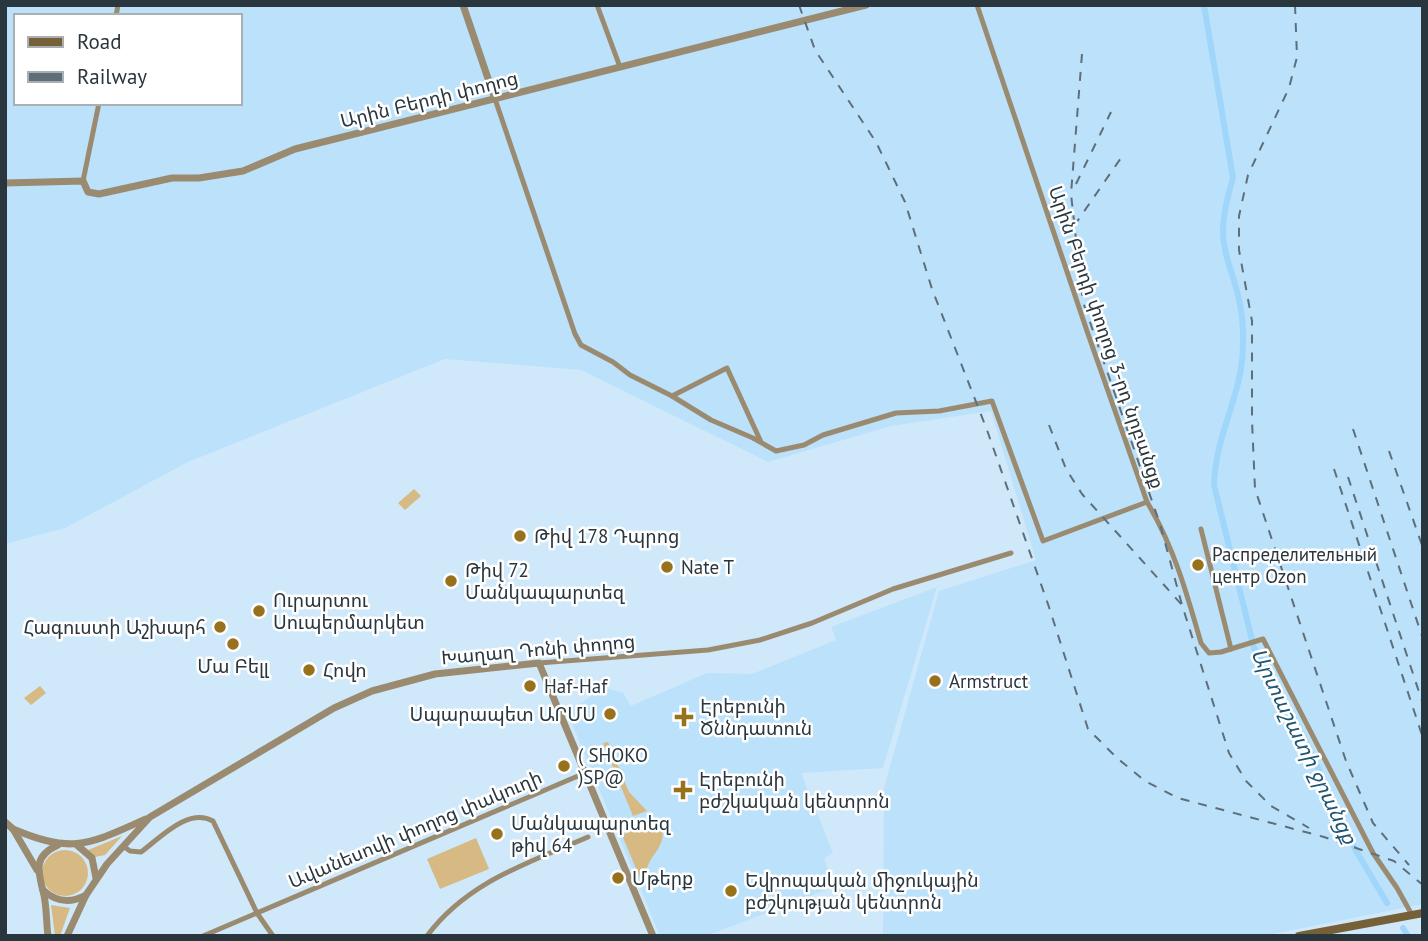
<svg xmlns="http://www.w3.org/2000/svg" width="1428" height="941" viewBox="0 0 1428 941" font-family="'PT Sans','Noto Sans Armenian',sans-serif">
  <rect width="100%" height="100%" fill="#d0e9fa"/>
  <!-- built -->
  <g fill="#bbe1fb" fill-rule="evenodd">
    <path d="M5 5H1423V904L1263 936H883L884 788 939 591 1036 560 991 411 891 426 768 462 581 370 445 359 188 462 65 528 5 544ZM16 16H240V103H16Z"/>
    <polygon points="937,587 883,768 801,773 833,853 824,858 834,887 706,936 660,936 566,709 583,702 597,691 610,689 623,693 631,706 707,673 752,674 836,640 831,627"/>
  </g>
  <!-- green -->
  <g fill="#d6b983">
    <polygon points="414,489 421,496 405,510 398,503"/>
    <polygon points="40,686 46,693 31,705 24,698"/>
    <polygon points="608,742 629,792 647,811 633,816 603,743"/>
    <path d="M652 822 662 828C665 842 657 850 650 861 647 866 646 872 643 877L640 878 622 835Z"/>
    <polygon points="122,836 105,855 95,857 88,850"/>
    <polygon points="476,838 489,869 440,889 427,859"/>
    <circle cx="65" cy="873" r="23"/>
    <polygon points="51,905 70,908 60,936 55,936"/>
  </g>
  <g fill="none" stroke-linecap="round" stroke-linejoin="round">
    <!-- canal -->
    <g stroke="#a0d6f9" stroke-width="6">
      <path d="M1204 5 1233 178C1228 195 1223 213 1223 231 1223 257 1236 279 1240 305 1244 324 1244 350 1241 369 1234 409 1215 443 1214 485L1254 648 1305 740 1355 849 1387 903"/>
      <polyline points="1403,928 1408,936"/>
    </g>
    <!-- minor -->
    <g stroke="#9a8b70" stroke-width="5">
      <polyline points="597,5 620,67"/>
      <path d="M977 5 1088 334 1147 502C1174 547 1187 594 1201 643L1209 653 1221 652 1263 639 1373 853 1397 888 1412 915"/>
      <polyline points="116,16 118,5"/>
      <polyline points="495,99 575,334 581,345 613,362 630,375 672,396 711,420 753,438 776,451 804,445 823,435 896,413 939,411 992,401 1043,541 1147,502"/>
      <polyline points="83,181 99,103"/>
      <polyline points="672,396 727,368 761,442"/>
      <polyline points="1201,529 1231,649"/>
      <polyline points="539,663 708,650 760,640 812,623 893,589 1011,553"/>
      <path d="M123 846 130 851 141 852C160 838 188 807 213 821L257 913 273 936"/>
      <polyline points="203,936 585,773"/>
      <path d="M427 936C467 882 528 863 588 837"/>
    </g>
    <!-- tertiary -->
    <g stroke="#9a8b70" stroke-width="7">
      <polyline points="463,5 495,99"/>
      <polyline points="5,183 83,181 88,192 99,194 172,178 199,178 243,171 295,149 866,5"/>
      <polyline points="5,822 13,829 37,870"/>
      <path d="M13 829C74 855 89 844 146 819"/>
      <polyline points="77,845 92,858 96,878"/>
      <path d="M43 890C56 902 70 904 86 895"/>
      <path d="M48 936C46 921 47 905 43 891 38 871 33 856 58 845"/>
      <polyline points="67,936 86,895 107,864 150,817 334,708 372,691 435,674 539,663 653,936"/>
    </g>
    <!-- secondary -->
    <polyline stroke="#756037" stroke-width="8" points="1299,936 1423,913"/>
    <!-- rail -->
    <g stroke="#5e6f7a" stroke-width="2" stroke-dasharray="9 9" stroke-linecap="butt">
      <polyline points="799,5 815,50 876,142 905,202 932,289 987,430 1049,607 1088,729 1117,758 1145,781 1178,798 1324,837 1394,861 1423,885"/>
      <polyline points="1295,5 1297,57 1289,88 1248,175 1239,216 1239,250 1252,321 1252,421 1255,489 1346,761 1373,823 1409,865"/>
      <polyline points="1082,54 1071,194 1083,302 1160,524 1182,605"/>
      <polyline points="1076,184 1111,112"/>
      <polyline points="1074,226 1123,155"/>
      <polyline points="1049,425 1066,469 1082,494 1182,605 1229,753 1246,781 1271,806 1309,828"/>
      <polyline points="1353,429 1423,639"/>
      <polyline points="1389,451 1423,548"/>
      <polyline points="1334,469 1423,738"/>
      <polyline points="1348,477 1423,704"/>
    </g>
  </g>
  <!-- markers -->
  <g fill="#97711b" stroke="#fff" stroke-width="2.5">
    <circle cx="520" cy="536" r="7"/>
    <circle cx="1198" cy="565" r="7"/>
    <circle cx="667" cy="567" r="7"/>
    <circle cx="451" cy="581" r="7"/>
    <circle cx="259" cy="611" r="7"/>
    <circle cx="220" cy="627" r="7"/>
    <circle cx="233" cy="644" r="7"/>
    <circle cx="309" cy="670" r="7"/>
    <circle cx="935" cy="681" r="7"/>
    <circle cx="530" cy="686" r="7"/>
    <circle cx="610" cy="714" r="7"/>
    <path d="M680.5 706.5h7v7h7v7h-7v7h-7v-7h-7v-7h7z"/>
    <circle cx="564" cy="766" r="7"/>
    <path d="M679.5 779.5h7v7h7v7h-7v7h-7v-7h-7v-7h7z"/>
    <circle cx="497" cy="834" r="7"/>
    <circle cx="618" cy="878" r="7"/>
    <circle cx="731" cy="891" r="7"/>
  </g>
  <g text-anchor="middle" stroke-width="5" stroke-linejoin="round" paint-order="stroke">
    <!-- street labels -->
    <g font-size="19" fill="#29363e" stroke="#fff">
      <text transform="translate(429 99) rotate(-14)" y="7">Արին Բերդի փողոց</text>
      <text transform="translate(1107 337) rotate(71)" y="7">Արին Բերդի փողոց 3-րդ նրբանցք</text>
      <text transform="translate(538 649) rotate(-5)" y="7">Խաղաղ Դոնի փողոց</text>
      <text transform="translate(415 829) rotate(-23)" y="7">Ավանեսովի փողոց փակուղի</text>
    </g>
    <!-- poi labels -->
    <g font-size="19" fill="#29363e" stroke="#fff" text-anchor="start">
      <text x="534" y="543">Թիվ 178 Դպրոց</text>
      <text x="1212" y="561">Распределительный<tspan x="1212" dy="22">центр Ozon</tspan></text>
      <text x="681" y="574">Nate T</text>
      <text x="465" y="577">Թիվ 72<tspan x="465" dy="22">Մանկապարտեզ</tspan></text>
      <text x="273" y="607">Ուրարտու<tspan x="273" dy="22">Սուպերմարկետ</tspan></text>
      <text x="206" y="634" text-anchor="end">Հագուստի Աշխարհ</text>
      <text x="233" y="673" text-anchor="middle">Մա Բելլ</text>
      <text x="323" y="677">Հովո</text>
      <text x="949" y="688">Armstruct</text>
      <text x="544" y="693">Haf-Haf</text>
      <text x="700" y="713">Էրեբունի<tspan x="700" dy="22">Ծննդատուն</tspan></text>
      <text x="596" y="721" text-anchor="end">Սպարապետ ԱՐՄՍ</text>
      <text x="578" y="762">( SHOKO<tspan x="578" dy="22">)SP@</tspan></text>
      <text x="699" y="786">Էրեբունի<tspan x="699" dy="22">բժշկական կենտրոն</tspan></text>
      <text x="511" y="830">Մանկապարտեզ<tspan x="511" dy="22">թիվ 64</tspan></text>
      <text x="632" y="885">Մթերք</text>
      <text x="745" y="887">Եվրոպական միջուկային<tspan x="745" dy="22">բժշկության կենտրոն</tspan></text>
    </g>
    <!-- water labels -->
    <g font-size="21" font-style="italic" fill="#1f5472" stroke="#fff">
      <text transform="translate(1304 746) rotate(64)" y="7">Արտաշատի ջրանցք</text>
    </g>
  </g>
  <!-- border -->
  <rect width="1428" height="941" fill="none" stroke="#29363e" stroke-width="14"/>
  <!-- legend -->
  <rect x="14" y="14" width="228" height="91" fill="#ffffff" stroke="#a9afb2" stroke-width="2"/>
  <rect x="28" y="37" width="35" height="10" fill="#756037" stroke="#a9afb2" stroke-width="2"/>
  <text x="77" y="49" font-size="21" fill="#29363e">Road</text>
  <rect x="28" y="72" width="35" height="10" fill="#5e6f7a" stroke="#a9afb2" stroke-width="2"/>
  <text x="77" y="84" font-size="21" fill="#29363e">Railway</text>
</svg>
